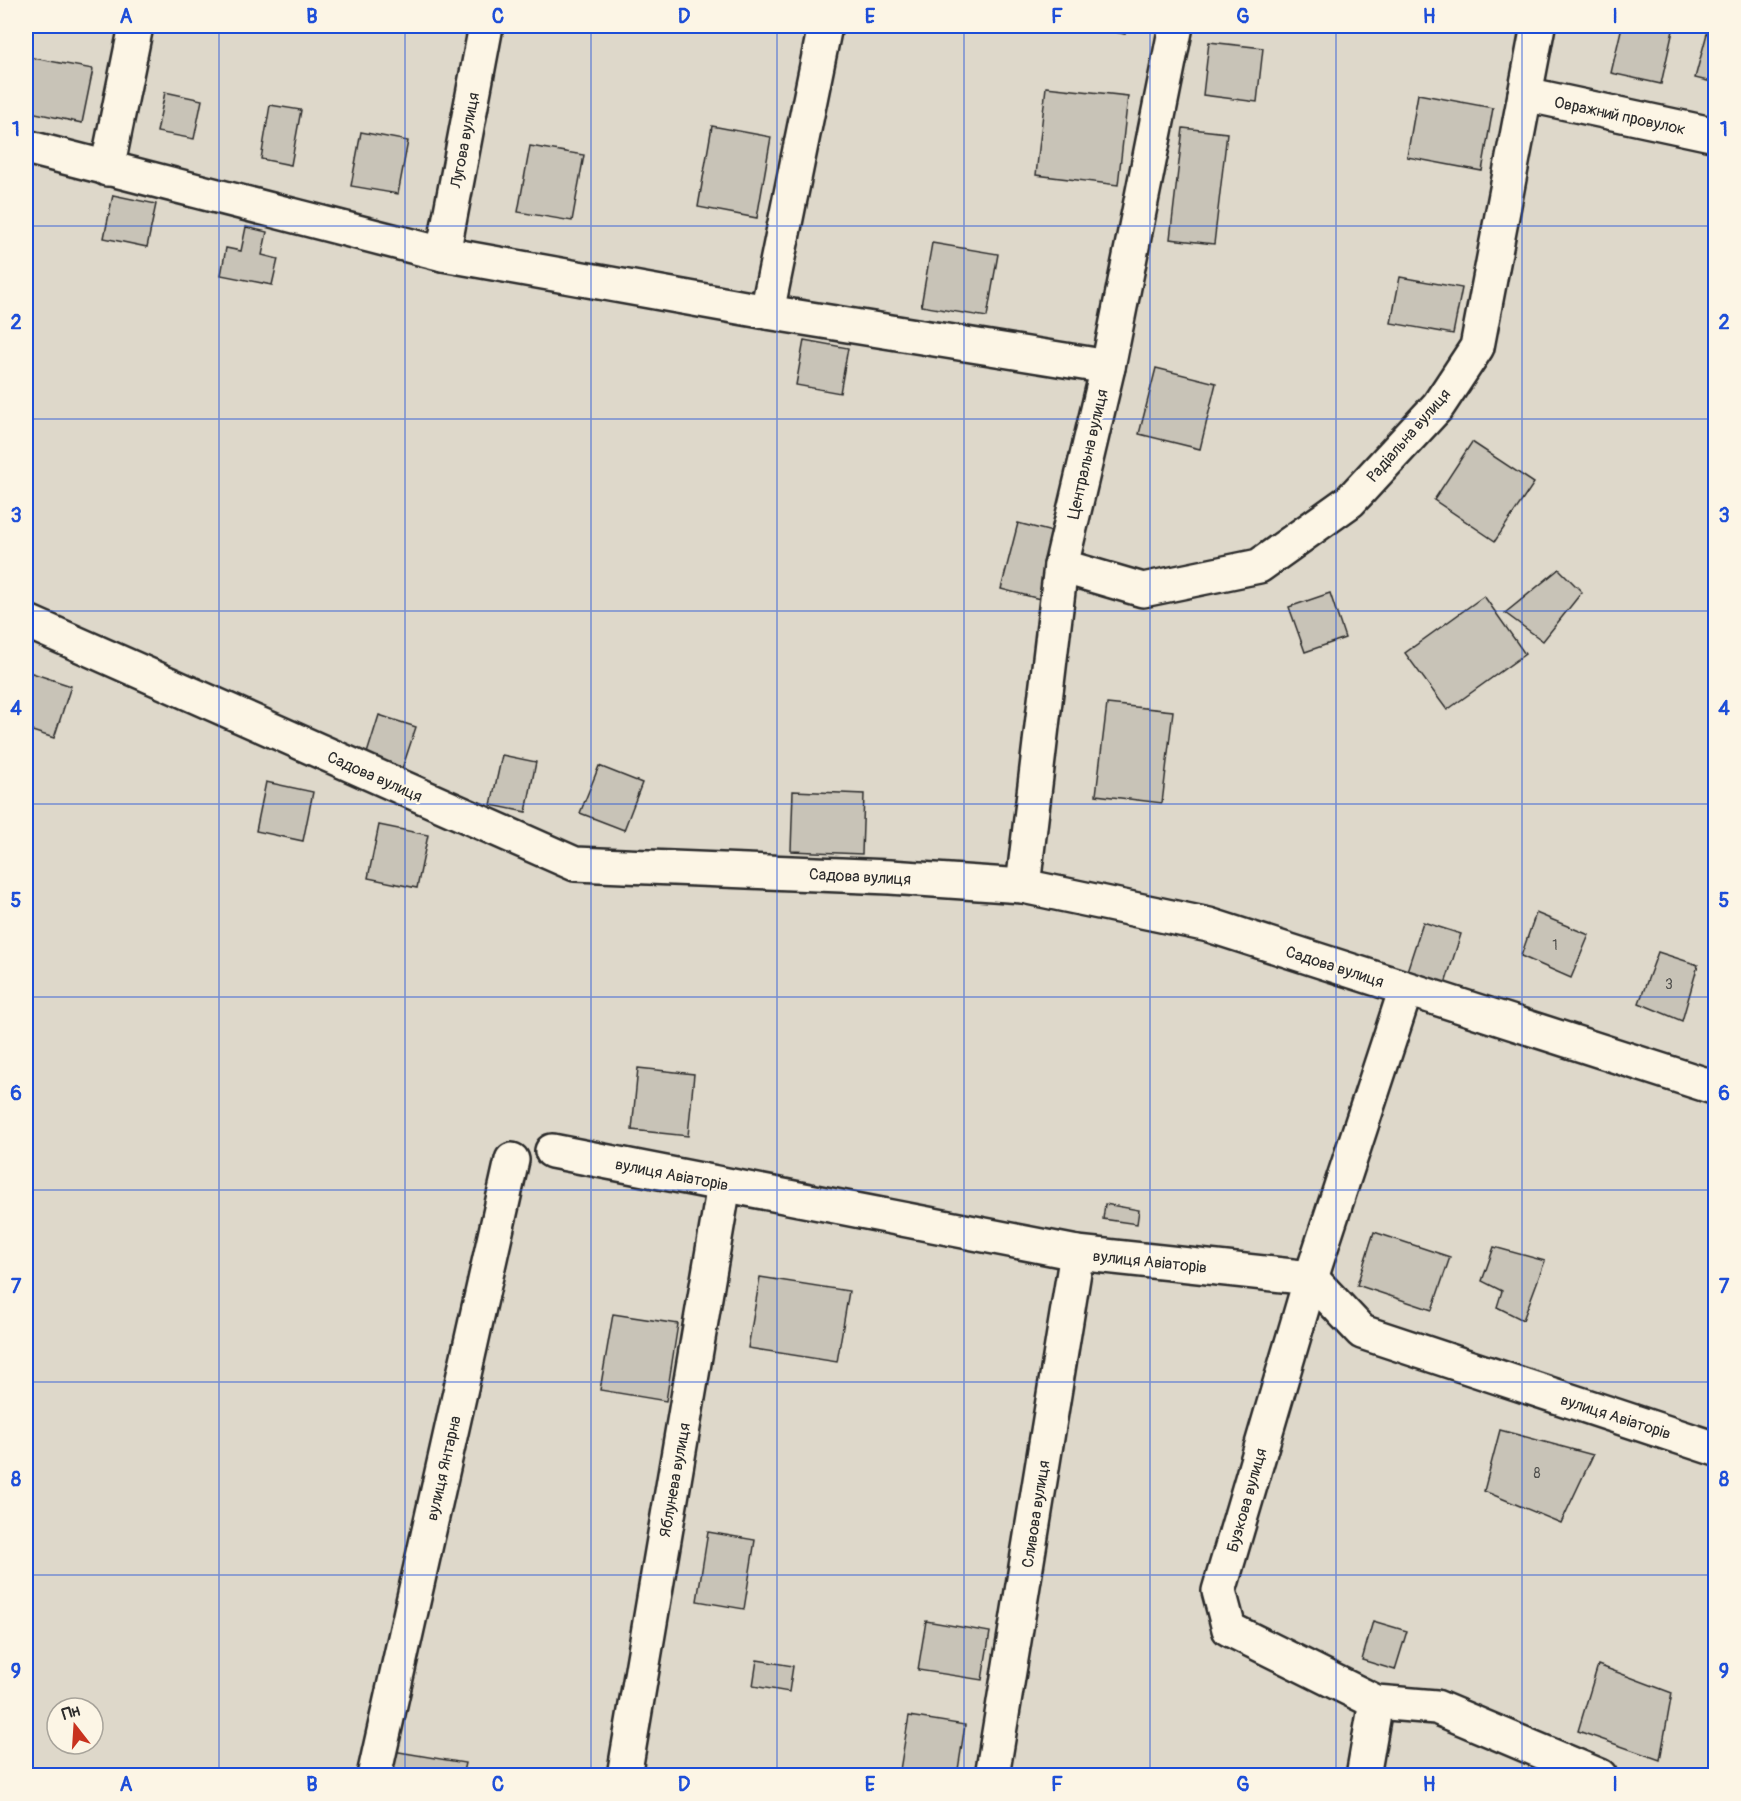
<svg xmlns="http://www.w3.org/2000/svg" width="1741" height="1801" viewBox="0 0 1741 1801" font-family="Pangolin,sans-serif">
  <rect width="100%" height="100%" fill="#fcf5e5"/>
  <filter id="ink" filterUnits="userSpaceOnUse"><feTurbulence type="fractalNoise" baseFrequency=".0167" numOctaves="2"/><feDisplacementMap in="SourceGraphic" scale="12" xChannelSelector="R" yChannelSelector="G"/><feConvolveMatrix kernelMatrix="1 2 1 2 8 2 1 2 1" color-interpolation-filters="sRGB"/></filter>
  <g filter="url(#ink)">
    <!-- green -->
    <path fill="#ded8ca" stroke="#84827a" stroke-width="1.5" fill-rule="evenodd" d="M26 26H1715V1775L26 1776ZM57 1708H93V1744H57Z"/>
    <!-- building -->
    <g fill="#c8c3b7" stroke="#2b2b2b" stroke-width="1.5">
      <polygon points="1091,26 1126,26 1125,34 1091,27"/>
      <polygon points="1622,26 1674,26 1661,84 1611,73"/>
      <polygon points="1709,26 1716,26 1716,83 1695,78"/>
      <polygon points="1209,42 1263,48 1257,102 1203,95"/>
      <polygon points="28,57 93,69 82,123 26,111 26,68"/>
      <polygon points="1046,87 1128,96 1118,185 1036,175"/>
      <polygon points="165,92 202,100 194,139 157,132"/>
      <polygon points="1418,94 1493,108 1482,171 1407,157"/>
      <polygon points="270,105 301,110 291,165 261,159"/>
      <polygon points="712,126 771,137 757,218 698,207"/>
      <polygon points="1183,128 1227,133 1214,244 1170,239"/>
      <polygon points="361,132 408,141 398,194 351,186"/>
      <polygon points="530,146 584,155 572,221 518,212"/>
      <polygon points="113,195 156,204 147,247 104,238"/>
      <polygon points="246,227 267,232 262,255 278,259 272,285 221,275 226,248 241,251"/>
      <polygon points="932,243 998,254 987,317 921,306"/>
      <polygon points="1400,277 1462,288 1453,334 1391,323"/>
      <polygon points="804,340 848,348 840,393 796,385"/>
      <polygon points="1156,368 1216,383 1200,449 1139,434"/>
      <polygon points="1472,442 1534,483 1495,541 1434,500"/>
      <polygon points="1018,523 1056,533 1040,599 1001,589"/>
      <polygon points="1559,569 1582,592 1543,641 1505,613"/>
      <polygon points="1330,593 1345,638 1305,652 1289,607"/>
      <polygon points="1484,596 1525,654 1447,710 1405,653"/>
      <polygon points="26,671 71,686 54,738 26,729"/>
      <polygon points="1107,704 1173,711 1162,803 1096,795"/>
      <polygon points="379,715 416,727 400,775 364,763"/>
      <polygon points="502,755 536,762 526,812 491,805"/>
      <polygon points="599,766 642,783 624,830 580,813"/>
      <polygon points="266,782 313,792 303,841 256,831"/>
      <polygon points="793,791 864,794 862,854 791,851"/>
      <polygon points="379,825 428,835 417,888 368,878"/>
      <polygon points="1536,913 1589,935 1571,978 1521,956"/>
      <polygon points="1423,922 1461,934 1445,984 1407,971"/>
      <polygon points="1658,952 1698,965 1682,1021 1639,1003"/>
      <polygon points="638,1068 694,1074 688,1136 632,1130"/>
      <polygon points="1105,1204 1139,1210 1137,1224 1103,1219"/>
      <polygon points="1374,1232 1450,1257 1432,1310 1357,1285"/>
      <polygon points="1494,1247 1545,1261 1523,1320 1497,1307 1502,1291 1482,1281"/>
      <polygon points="760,1277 849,1291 837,1362 748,1348"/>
      <polygon points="613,1314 678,1324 666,1401 600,1390"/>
      <polygon points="1500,1430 1593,1455 1561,1523 1484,1491"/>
      <polygon points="708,1532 755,1540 744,1609 697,1601"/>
      <polygon points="926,1621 990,1632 982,1680 918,1670"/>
      <polygon points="1373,1621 1407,1631 1395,1670 1362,1660"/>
      <polygon points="757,1660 793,1666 789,1692 753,1686"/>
      <polygon points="1598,1665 1672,1693 1660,1760 1578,1731"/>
      <polygon points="909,1716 965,1725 957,1776 899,1776"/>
      <polygon points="393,1751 465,1763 462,1776 389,1776"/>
    </g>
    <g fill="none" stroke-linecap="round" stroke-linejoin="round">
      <!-- minor casing -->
      <g stroke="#2b2b2b" stroke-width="38">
        <g id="minor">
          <polyline points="1525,94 1716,135"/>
          <polyline points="26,147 443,254 767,312 1108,367"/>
          <polyline points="107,169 136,26"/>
          <polyline points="443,254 486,26"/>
          <polyline points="767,312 825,26"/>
          <polyline points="1061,566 1143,590 1259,566 1350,501 1438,406 1477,347 1538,26"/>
          <polyline points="26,621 575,864 890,877 1023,886 1209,925 1716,1088"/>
          <polyline points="1023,886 1061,566 1108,367 1176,26"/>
          <polyline points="1406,989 1311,1278 1219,1591 1229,1629 1376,1702 1436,1707 1600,1776"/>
          <polyline points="552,1151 1077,1253 1311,1278 1362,1332 1716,1449"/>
          <polyline points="374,1776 512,1160"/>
          <polyline points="624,1776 724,1185"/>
          <polyline points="992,1776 1077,1253"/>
          <polyline points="1363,1776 1376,1702"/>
        </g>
      </g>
      <!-- minor -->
      <use href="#minor" stroke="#fcf5e5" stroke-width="33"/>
    </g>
  </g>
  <!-- grid -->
  <path fill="none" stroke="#1d4ed8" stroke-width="1.5" stroke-opacity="0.55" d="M219 26V1776M405 26V1776M591 26V1776M777 26V1776M964 26V1776M1150 26V1776M1336 26V1776M1522 26V1776M26 226H1716M26 419H1716M26 611H1716M26 804H1716M26 997H1716M26 1190H1716M26 1382H1716M26 1575H1716"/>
  <g text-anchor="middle" stroke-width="5" stroke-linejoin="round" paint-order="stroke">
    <!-- number labels -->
    <g font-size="14" fill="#52514e">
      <text x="1555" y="950">1</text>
      <text x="1669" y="989">3</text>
      <text x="1537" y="1478">8</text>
    </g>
    <!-- street labels -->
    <g font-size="16" fill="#2b2b2b" stroke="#fcf5e5">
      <text transform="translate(1620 115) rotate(12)" y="6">Овражний провулок</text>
      <text transform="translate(464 140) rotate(-79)" y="6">Лугова вулиця</text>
      <text transform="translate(1408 435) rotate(-49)" y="6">Радіальна вулиця</text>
      <text transform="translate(1087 454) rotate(-77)" y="6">Центральна вулиця</text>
      <text transform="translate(375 776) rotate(24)" y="6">Садова вулиця</text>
      <text transform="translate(860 876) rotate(3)" y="6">Садова вулиця</text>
      <text transform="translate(1335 966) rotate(18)" y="6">Садова вулиця</text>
      <text transform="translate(672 1174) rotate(11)" y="6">вулиця Авіаторів</text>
      <text transform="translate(1150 1261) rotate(6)" y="6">вулиця Авіаторів</text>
      <text transform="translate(1616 1416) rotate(18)" y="6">вулиця Авіаторів</text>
      <text transform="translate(443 1468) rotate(-77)" y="6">вулиця Янтарна</text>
      <text transform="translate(674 1480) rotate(-80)" y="6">Яблунева вулиця</text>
      <text transform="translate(1246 1500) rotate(-74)" y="6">Бузкова вулиця</text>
      <text transform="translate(1035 1514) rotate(-81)" y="6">Сливова вулиця</text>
    </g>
  </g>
  <!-- margin -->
  <rect width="1741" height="1801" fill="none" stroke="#fcf5e5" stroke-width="66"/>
  <!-- north arrow -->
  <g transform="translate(75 1726) rotate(343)"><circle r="28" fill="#fcf5e5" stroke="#a8a49b" stroke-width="1.5"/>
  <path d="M0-4.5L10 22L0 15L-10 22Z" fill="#c8321e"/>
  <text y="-9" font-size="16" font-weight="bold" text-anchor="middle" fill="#2b2b2b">Пн</text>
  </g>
  <rect x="33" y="33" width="1675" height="1735" fill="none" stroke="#1d4ed8" stroke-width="2"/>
  <g font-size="20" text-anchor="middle" font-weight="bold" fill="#1d4ed8">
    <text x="126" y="23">A</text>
    <text x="312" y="23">B</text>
    <text x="498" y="23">C</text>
    <text x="684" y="23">D</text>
    <text x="870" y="23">E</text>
    <text x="1057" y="23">F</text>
    <text x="1243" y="23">G</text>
    <text x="1429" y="23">H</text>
    <text x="1615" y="23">I</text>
    <text x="16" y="136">1</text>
    <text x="1724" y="136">1</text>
    <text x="16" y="329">2</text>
    <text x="1724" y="329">2</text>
    <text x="16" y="522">3</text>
    <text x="1724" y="522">3</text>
    <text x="16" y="715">4</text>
    <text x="1724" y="715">4</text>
    <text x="16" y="907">5</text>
    <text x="1724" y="907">5</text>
    <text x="16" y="1100">6</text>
    <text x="1724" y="1100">6</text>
    <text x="16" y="1293">7</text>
    <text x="1724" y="1293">7</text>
    <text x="16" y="1486">8</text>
    <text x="1724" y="1486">8</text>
    <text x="16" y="1678">9</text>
    <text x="1724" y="1678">9</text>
    <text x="126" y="1791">A</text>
    <text x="312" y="1791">B</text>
    <text x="498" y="1791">C</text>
    <text x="684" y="1791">D</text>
    <text x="870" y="1791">E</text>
    <text x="1057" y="1791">F</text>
    <text x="1243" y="1791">G</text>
    <text x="1429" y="1791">H</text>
    <text x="1615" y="1791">I</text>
  </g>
</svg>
